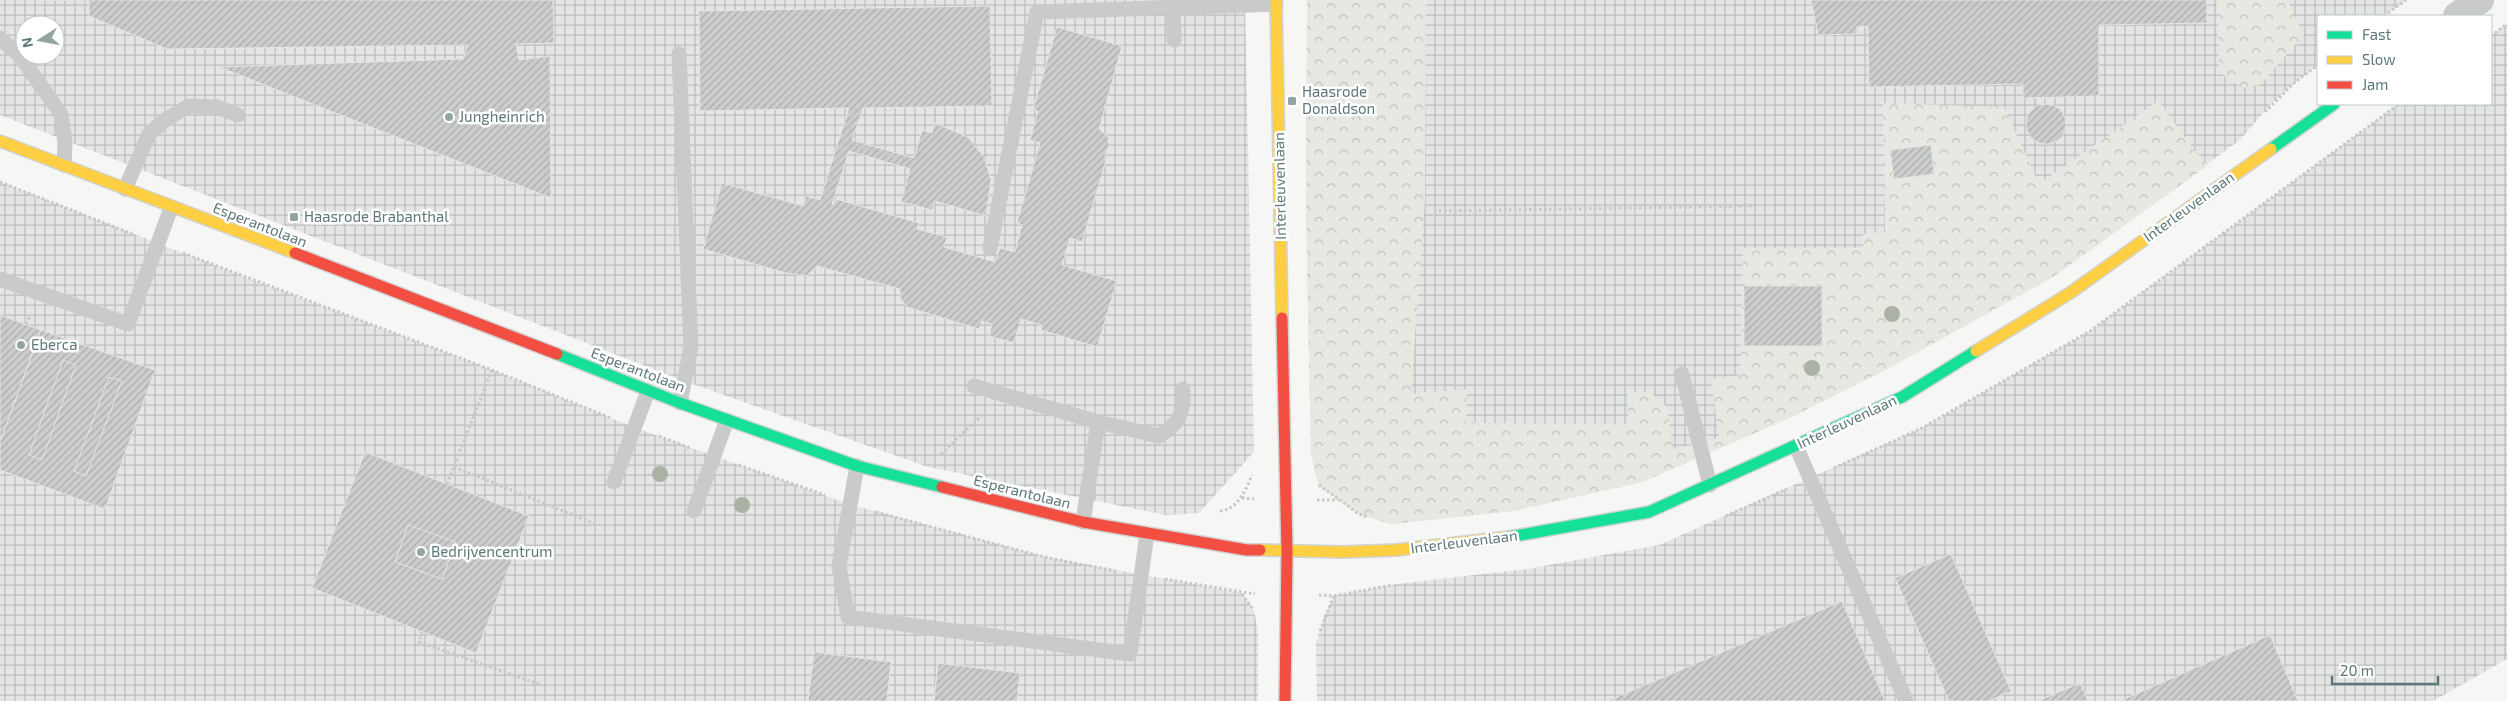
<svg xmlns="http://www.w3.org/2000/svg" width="2507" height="701" viewBox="0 0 2507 701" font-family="'Exo 2',sans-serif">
	<defs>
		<pattern id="industrial-grid" width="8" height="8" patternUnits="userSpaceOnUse" patternTransform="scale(1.25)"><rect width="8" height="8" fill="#e4e6e5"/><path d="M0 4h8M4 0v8" fill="none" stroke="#bcbfbf"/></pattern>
		<pattern id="forest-crowns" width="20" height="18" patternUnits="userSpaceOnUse" patternTransform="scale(1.25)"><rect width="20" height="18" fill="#e7e8e2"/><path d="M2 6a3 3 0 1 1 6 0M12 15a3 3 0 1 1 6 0" fill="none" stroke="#bec1bc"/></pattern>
		<pattern id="building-hatch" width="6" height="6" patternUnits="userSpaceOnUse" patternTransform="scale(1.25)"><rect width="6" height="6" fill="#cbcecd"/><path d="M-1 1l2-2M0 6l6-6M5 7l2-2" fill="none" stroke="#a8acab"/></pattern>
	</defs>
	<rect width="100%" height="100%" fill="#f6f6f5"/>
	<g fill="url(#industrial-grid)" fill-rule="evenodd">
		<path d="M0,0H1245L1254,452L1199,513L1166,515L928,467L684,381L0,115ZM25,25H55V55H25Z"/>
		<polygon points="1307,0 2406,0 2384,16 2318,16 2318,65 2294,83 2272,103 2240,140 2053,277 1887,369 1789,418 1642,482 1512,511 1391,524 1359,514 1319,486 1311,453 1306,208"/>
		<polygon points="2507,24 2507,659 2433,701 1317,701 1316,644 1324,616 1334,596 1397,584 1527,569 1659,545 1922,428 2090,331 2399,104 2491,104 2491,36"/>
		<polygon points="0,182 250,279 492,370 636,428 849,504 1041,556 1242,593 1254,611 1258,631 1258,701 0,701"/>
	</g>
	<g fill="url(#forest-crowns)">
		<polygon points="1307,0 1426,0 1425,198 1411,394 1467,389 1466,423 1628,424 1628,392 1650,392 1667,407 1673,449 1719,438 1711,379 1740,375 1743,248 1863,248 1863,234 1885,231 1883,103 2004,107 2039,184 2158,101 2207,166 2053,277 1887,369 1789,418 1642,482 1512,511 1391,524 1359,514 1319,486 1311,453 1306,208"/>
		<polygon points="2217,0 2287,0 2304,35 2260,85 2243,88 2219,72"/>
	</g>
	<g fill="url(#building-hatch)" stroke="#e5e5e4">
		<polygon points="43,0 553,0 554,43 516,44 519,60 550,56 551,198 219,67 463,59 468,45 167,49 89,16 89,1"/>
		<polygon points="1811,0 2207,0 2207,23 2099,25 2099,96 2023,98 2023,84 1869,87 1868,26 1857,27 1857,34 1818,35"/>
		<polygon points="990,6 992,106 863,108 852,140 914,158 922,130 932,133 935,123 968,137 984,157 991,180 986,216 935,201 932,210 901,202 910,169 849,151 832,204 834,204 836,199 919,223 917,229 947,237 944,247 995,262 1000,248 1015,252 1022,225 1017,223 1040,143 1030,140 1038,111 1033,110 1057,27 1122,46 1099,129 1108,137 1109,145 1104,159 1106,160 1082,242 1070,238 1062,265 1117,281 1097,347 1041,330 1042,325 1021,319 1014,343 989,336 992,324 982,321 979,329 907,307 900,298 900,289 817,266 807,276 786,273 703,249 722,183 803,206 806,196 820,200 849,108 700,111 699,11"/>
		<circle cx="2046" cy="124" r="20"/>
		<polygon points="1931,145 1934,174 1894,179 1890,150"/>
		<rect x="1744" y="286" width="78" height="60"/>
		<polygon points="0,315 41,330 0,442"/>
		<polygon points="41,330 155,370 105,509 0,470 0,442"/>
		<polygon points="63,360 76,365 42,460 29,455"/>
		<polygon points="109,377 122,381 86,476 74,471"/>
		<polygon points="365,452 529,516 476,653 312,588"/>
		<polygon points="408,525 456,542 442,579 395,562"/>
		<polygon points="1951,554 2011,691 1989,701 1949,701 1895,578"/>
		<polygon points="1842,601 1885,701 1608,701"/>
		<polygon points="2270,635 2298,701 2120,701"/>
		<polygon points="814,652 891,662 887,701 808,701"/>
		<polygon points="938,663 1020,673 1017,701 934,701"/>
		<polygon points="2080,683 2088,701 2038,701"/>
	</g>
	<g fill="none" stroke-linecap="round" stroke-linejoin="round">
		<g stroke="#d1d3d3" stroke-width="14">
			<g id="fast">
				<polyline points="2271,149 2334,104"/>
				<polyline points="557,354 680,403 857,466 942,487"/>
				<polyline points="1509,537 1649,512 1902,397 1976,351"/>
			</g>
		</g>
		<g stroke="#d1d3d3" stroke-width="14">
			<g id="slow">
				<polyline points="1276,0 1282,318"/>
				<polyline points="0,141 295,253"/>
				<polyline points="1976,351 2070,293 2271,149"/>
				<polyline points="1260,550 1343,552 1396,550 1509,537"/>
			</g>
		</g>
		<g stroke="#d1d3d3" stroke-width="14">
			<g id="jam">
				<polyline points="295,253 557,354"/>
				<polyline points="1282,318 1287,552 1285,701"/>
				<polyline points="942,487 1083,522 1247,550 1260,550"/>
			</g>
		</g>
		<g stroke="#c6c8c8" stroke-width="3" stroke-dasharray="2.5 2.5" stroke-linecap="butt">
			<polyline points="2384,16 2406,0"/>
			<polyline points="2491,36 2507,24"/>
			<polyline points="2265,112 2294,83 2318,65"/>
			<polyline points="844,142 912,161"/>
			<polyline points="0,182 135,235"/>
			<polyline points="824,201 855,109"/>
			<polyline points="1434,211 1753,206"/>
			<polyline points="183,253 492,370 611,418"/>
			<polyline points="26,324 30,316"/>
			<polyline points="659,436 690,448"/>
			<polyline points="941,454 982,415"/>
			<polyline points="739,465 825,495"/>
			<polyline points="454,467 598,525"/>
			<polyline points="1834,468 1922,428 2090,331 2399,104"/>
			<polyline points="447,484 492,370"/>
			<polyline points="1319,485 1359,514 1367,517"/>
			<polyline points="1242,498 1254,499"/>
			<polyline points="1317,500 1338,500"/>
			<path d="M1220,511C1238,509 1246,490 1252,475"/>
			<polyline points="876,512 1040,556 1115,571"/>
			<polyline points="1726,516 1787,489"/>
			<polyline points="1165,579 1255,594"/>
			<polyline points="1242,594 1253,609"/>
			<polyline points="1319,595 1334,596 1392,585"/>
			<polyline points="1320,631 1334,596"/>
			<polyline points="422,632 419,642 539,684"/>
		</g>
		<g stroke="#c8cbca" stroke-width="15">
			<polyline points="1173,7 1174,40"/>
			<polyline points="0,38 20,56 61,114 65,143 64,165"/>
			<polyline points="679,54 691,347 680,403"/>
			<polyline points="125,189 149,134 165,120 189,106 217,107 238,115"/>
			<polyline points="990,248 1037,12 1276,4"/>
			<polyline points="0,279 128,324 171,208"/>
			<polyline points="1682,374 1710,485"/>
			<path d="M974,386L1098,422L1159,436C1180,423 1184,413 1183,389"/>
			<polyline points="1796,446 1906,701"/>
			<polyline points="857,466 839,566 848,617 1130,654 1147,534"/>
			<polyline points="614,482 648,391"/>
			<polyline points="694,511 727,420"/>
			<polyline points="1083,522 1098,422"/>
		</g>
		<polyline stroke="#c8cbca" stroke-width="28" points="2457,16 2480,0"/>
		<use href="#fast" stroke="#16e098" stroke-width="11"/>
		<use href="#slow" stroke="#ffcf43" stroke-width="11"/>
		<use href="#jam" stroke="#f24e42" stroke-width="11"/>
	</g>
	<g fill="#abb1a3">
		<circle cx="1892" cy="314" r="8"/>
		<circle cx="1812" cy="368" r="8"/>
		<circle cx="660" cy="474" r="8"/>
		<circle cx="742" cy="505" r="8"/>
	</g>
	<g fill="#93a4a5" stroke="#fff" stroke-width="2">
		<rect x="1287" y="96" width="10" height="10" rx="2.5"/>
		<circle cx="449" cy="117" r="5"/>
		<rect x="289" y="212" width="10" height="10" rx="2.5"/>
		<circle cx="21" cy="345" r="5"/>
		<circle cx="421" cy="552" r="5"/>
	</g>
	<g text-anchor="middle" stroke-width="5" stroke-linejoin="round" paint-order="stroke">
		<g font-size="15" fill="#5d787a" stroke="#fff" text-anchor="start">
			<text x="1302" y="97">Haasrode<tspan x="1302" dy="17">Donaldson</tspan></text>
			<text x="459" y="122">Jungheinrich</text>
			<text x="304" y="222">Haasrode Brabanthal</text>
			<text x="31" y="350">Eberca</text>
			<text x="431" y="557">Bedrijvencentrum</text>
		</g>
		<g font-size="15" fill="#5d787a" stroke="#fff">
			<text transform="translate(1280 186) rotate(-91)" y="5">Interleuvenlaan</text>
			<text transform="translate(2189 207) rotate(-36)" y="5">Interleuvenlaan</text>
			<text transform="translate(260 225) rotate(21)" y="5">Esperantolaan</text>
			<text transform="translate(638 370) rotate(21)" y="5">Esperantolaan</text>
			<text transform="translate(1847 422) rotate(-25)" y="5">Interleuvenlaan</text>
			<text transform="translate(1022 492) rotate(14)" y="5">Esperantolaan</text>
			<text transform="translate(1464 542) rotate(-7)" y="5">Interleuvenlaan</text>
		</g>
	</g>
	<rect x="2317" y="15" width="175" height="90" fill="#ffffff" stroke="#bec9ca"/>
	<rect x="2327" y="31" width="25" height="8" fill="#16e098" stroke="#bec9ca"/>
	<text x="2362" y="40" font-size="15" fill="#5d787a">Fast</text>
	<rect x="2327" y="56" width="25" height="8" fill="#ffcf43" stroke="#bec9ca"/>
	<text x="2362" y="65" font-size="15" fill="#5d787a">Slow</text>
	<rect x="2327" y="81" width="25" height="8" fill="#f24e42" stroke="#bec9ca"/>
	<text x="2362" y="90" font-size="15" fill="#5d787a">Jam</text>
	<g transform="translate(40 40) rotate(259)"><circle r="24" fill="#ffffff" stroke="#bec9ca"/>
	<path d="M0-4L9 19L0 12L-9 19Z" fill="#93a4a5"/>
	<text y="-8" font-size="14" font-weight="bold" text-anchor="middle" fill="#5d787a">N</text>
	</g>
	<path d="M2332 676v8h106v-8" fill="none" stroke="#5d787a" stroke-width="2.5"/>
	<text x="2340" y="676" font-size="15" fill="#5d787a" stroke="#ffffff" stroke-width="4" paint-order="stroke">20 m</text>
</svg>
